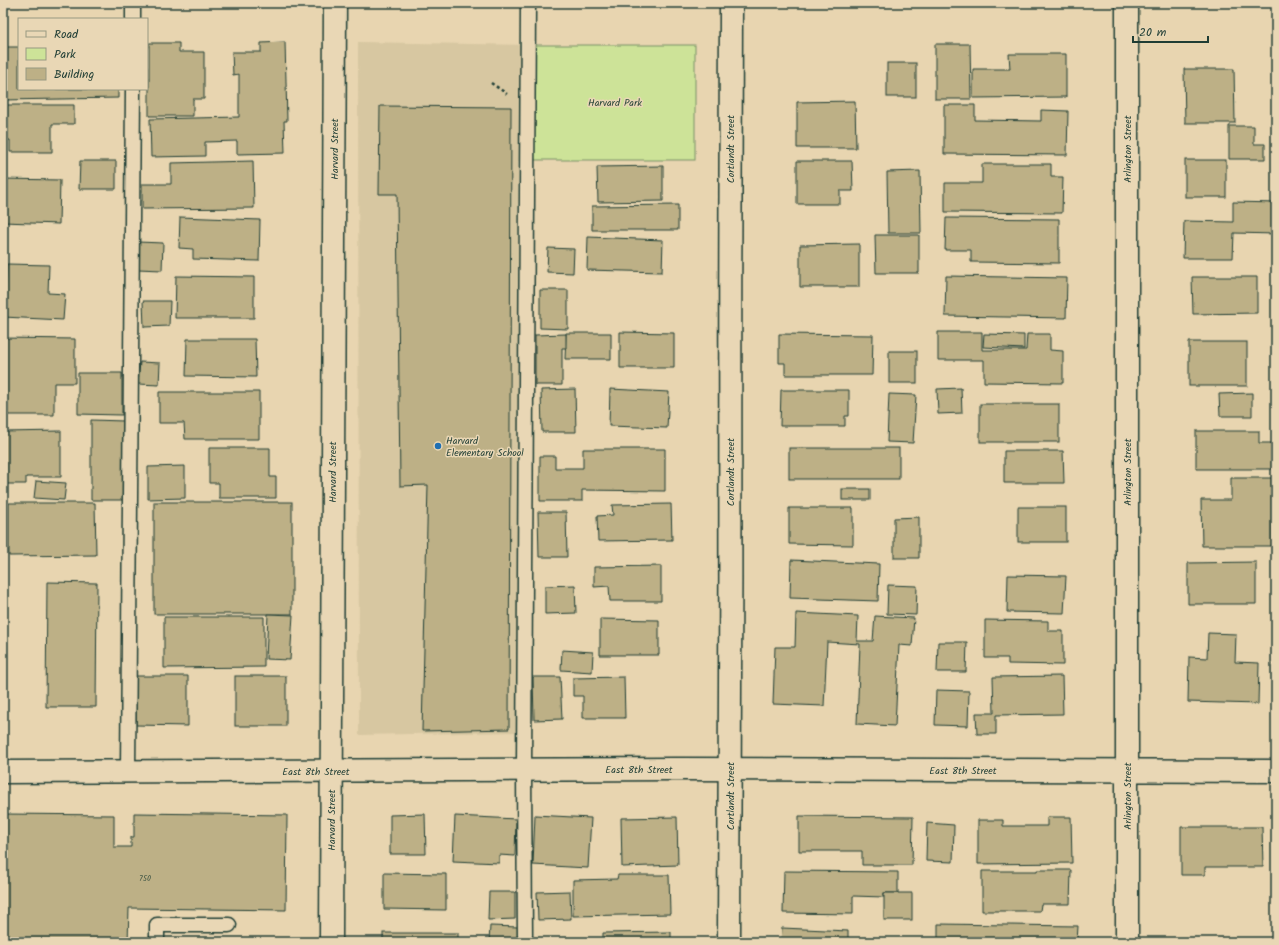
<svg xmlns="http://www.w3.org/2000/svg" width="1279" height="945" viewBox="0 0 1279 945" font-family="Kalam,sans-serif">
	<rect width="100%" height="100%" fill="#e8d5b0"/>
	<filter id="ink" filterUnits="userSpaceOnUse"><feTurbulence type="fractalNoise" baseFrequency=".025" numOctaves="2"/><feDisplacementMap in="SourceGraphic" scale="8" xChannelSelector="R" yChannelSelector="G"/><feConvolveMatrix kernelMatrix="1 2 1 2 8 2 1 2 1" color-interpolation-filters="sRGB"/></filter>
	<g filter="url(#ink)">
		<polygon fill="#d7c7a1" points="358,42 534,45 695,45 695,160 534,160 518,161 518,732 359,735"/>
		<rect fill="#cde398" stroke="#769066" x="534" y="45" width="161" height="115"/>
		<g fill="#bdb086" stroke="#1f3d34">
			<polygon points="285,42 287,121 284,121 285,153 237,154 237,141 205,142 205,156 151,157 150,119 239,117 239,74 233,75 232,52 261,52 261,43"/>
			<polygon points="149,43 179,43 179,52 204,52 204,99 193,99 193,116 149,116"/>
			<polygon points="935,44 970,44 971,99 935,99"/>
			<polygon points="3,47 19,47 19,89 118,89 118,98 3,100"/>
			<polygon points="1009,54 1066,54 1066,97 973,98 973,69 1010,69"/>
			<rect x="887" y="63" width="29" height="34"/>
			<polygon points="1184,69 1234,69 1235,123 1185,123"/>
			<polygon points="855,101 856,148 797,148 797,102"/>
			<polygon points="3,105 74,105 74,124 52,124 52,152 10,152 10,140 3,140"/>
			<polygon points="944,105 975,105 975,120 1041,121 1041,110 1068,111 1067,155 944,154"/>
			<polygon points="380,106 511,107 509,729 422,731 428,485 400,486 397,194 379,194"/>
			<polygon points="1229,126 1254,126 1254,144 1265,144 1265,159 1229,159"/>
			<rect x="1185" y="160" width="41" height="37"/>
			<polygon points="80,161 116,161 116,189 79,189"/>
			<polygon points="253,161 254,208 142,209 142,184 171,184 171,163"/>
			<polygon points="797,161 852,161 853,191 840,191 840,204 797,204"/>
			<polygon points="982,164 1051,164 1051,177 1063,177 1062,213 945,212 945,183 982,183"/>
			<polygon points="663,166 663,201 598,202 597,167"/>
			<polygon points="920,171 921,233 888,233 887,172"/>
			<polygon points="3,179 60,180 59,224 3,222"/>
			<polygon points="1233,202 1276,203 1276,234 1234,233 1233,258 1183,258 1184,221 1233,222"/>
			<polygon points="678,205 678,230 592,230 592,206"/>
			<polygon points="180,217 260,220 259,261 193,259 193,249 179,248"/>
			<polygon points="946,218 1059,219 1059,263 971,262 971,250 945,250"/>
			<polygon points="875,235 919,235 919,273 876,273"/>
			<polygon points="588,237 663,240 662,272 587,270"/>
			<polygon points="138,242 163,243 162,270 138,269"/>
			<polygon points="859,244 859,287 800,287 800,245"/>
			<polygon points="548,248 574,249 573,273 547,272"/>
			<polygon points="7,264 49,265 48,293 65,294 63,320 3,317 3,292 5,292"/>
			<polygon points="176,276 254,277 254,318 175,318"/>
			<polygon points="946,276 1067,278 1066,318 945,316"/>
			<polygon points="1192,277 1257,277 1257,313 1193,314"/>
			<polygon points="540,290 568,290 568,329 540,328"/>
			<polygon points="143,301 170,301 169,326 144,327"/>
			<polygon points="620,332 674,333 674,368 620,368"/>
			<polygon points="938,332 982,332 982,350 1026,350 1027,334 1050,334 1050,350 1063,351 1063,383 984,382 984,360 938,360"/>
			<polygon points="566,333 611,333 611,359 565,359"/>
			<polygon points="566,334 566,348 562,348 562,385 535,385 535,335"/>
			<polygon points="779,334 873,335 872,375 785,375 785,363 779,363"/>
			<polygon points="984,334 1024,335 1024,349 983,347"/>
			<polygon points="3,338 75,339 75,383 54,383 54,415 3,415"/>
			<polygon points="187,339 255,339 256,377 186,376"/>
			<rect x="1189" y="342" width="58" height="44"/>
			<rect x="889" y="351" width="28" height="32"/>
			<polygon points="140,362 160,363 159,385 138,384"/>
			<polygon points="78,373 122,373 122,415 78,414"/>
			<polygon points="961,388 962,413 938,414 937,389"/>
			<polygon points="575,389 576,432 542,432 541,390"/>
			<polygon points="610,389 669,392 667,428 609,426"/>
			<polygon points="781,390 849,390 849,416 845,416 845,426 780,426"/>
			<polygon points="159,392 259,392 259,439 185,439 184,423 159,423"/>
			<polygon points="1252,393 1252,416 1220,416 1219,394"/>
			<polygon points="889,394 916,395 913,443 887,442"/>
			<rect x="980" y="404" width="79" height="38"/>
			<polygon points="91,420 124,421 124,500 91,500"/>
			<polygon points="61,431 61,477 26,477 26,484 3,484 3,432"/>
			<polygon points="1196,431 1259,431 1259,443 1276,443 1276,469 1196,469"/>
			<polygon points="209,448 270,448 270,477 276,477 276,498 219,498 219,483 209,483"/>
			<rect x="789" y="448" width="110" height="31"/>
			<polygon points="583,449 665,449 665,491 582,490 582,501 540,501 540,456 555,456 555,468 583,468"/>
			<polygon points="1004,451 1063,451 1064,483 1004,483"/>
			<polygon points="185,466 185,498 148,499 148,467"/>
			<polygon points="1231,478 1272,478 1273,546 1202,546 1201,500 1231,500"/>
			<polygon points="36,481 66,483 64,500 34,498"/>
			<rect x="842" y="489" width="28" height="11"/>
			<rect x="154" y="502" width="138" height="112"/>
			<polygon points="9,503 95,503 96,555 9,556"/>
			<polygon points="671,504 672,540 598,541 597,516 613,515 612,505"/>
			<rect x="1018" y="507" width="48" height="35"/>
			<polygon points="789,508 853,508 853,545 789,544"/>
			<polygon points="538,512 566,512 567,557 539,557"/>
			<polygon points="919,517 919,558 894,558 894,518"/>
			<polygon points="791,560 879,564 878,601 790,598"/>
			<polygon points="1256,562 1256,604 1188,604 1188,563"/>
			<polygon points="661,566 661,601 610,601 609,586 594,587 594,567"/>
			<polygon points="1008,575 1066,576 1064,613 1007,612"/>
			<polygon points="47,582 97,583 96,707 46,707"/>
			<polygon points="575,585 576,613 545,614 545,586"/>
			<polygon points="888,585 917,586 916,615 887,614"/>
			<polygon points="796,613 858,616 857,641 873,641 875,616 914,618 912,646 899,645 895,726 857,724 860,644 827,642 824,706 773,704 775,647 795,647"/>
			<polygon points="268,614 293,615 290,660 266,659"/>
			<polygon points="164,617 264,617 264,667 164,668"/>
			<polygon points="600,619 659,620 659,655 600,655"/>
			<polygon points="985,620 1048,621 1048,631 1063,631 1063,665 1008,664 1008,658 985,658"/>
			<polygon points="1208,633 1236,634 1235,662 1259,663 1258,704 1188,702 1189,657 1207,658"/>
			<polygon points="938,642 967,642 966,672 937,672"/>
			<polygon points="562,650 593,652 592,672 561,670"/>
			<rect x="1273" y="651" width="3" height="59"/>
			<polygon points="136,676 188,676 188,726 136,725"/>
			<rect x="235" y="676" width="51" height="50"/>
			<polygon points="1062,676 1063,714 996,715 996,734 977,734 976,713 994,713 993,677"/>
			<polygon points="533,677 560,677 562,719 534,720"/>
			<polygon points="624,677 625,718 583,718 583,696 573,696 573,678"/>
			<polygon points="936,690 969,691 968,726 935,725"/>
			<polygon points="134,813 287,815 286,910 129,908 128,942 3,942 3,814 114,815 114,847 131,847 131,837 134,837"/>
			<polygon points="425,814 426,854 390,854 390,815"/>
			<polygon points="535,815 591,818 588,868 533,865"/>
			<polygon points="455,816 516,819 515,856 499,855 499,863 453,861"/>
			<polygon points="799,816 913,817 912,865 862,865 862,851 799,851"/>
			<polygon points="677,817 678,865 622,867 621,818"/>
			<polygon points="1047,817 1071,817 1072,863 978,864 978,820 1003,820 1003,826 1047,826"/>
			<polygon points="927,823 954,825 953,862 926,861"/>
			<polygon points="1181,827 1262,827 1263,867 1205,867 1205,875 1181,875"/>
			<polygon points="1037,870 1071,870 1070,904 1041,904 1040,911 982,911 982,871 1037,871"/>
			<polygon points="784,871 898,872 898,893 884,893 884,897 853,896 853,914 783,913"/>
			<polygon points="384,873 446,874 446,910 384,909"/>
			<polygon points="618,875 669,875 670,914 573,916 573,880 617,879"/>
			<polygon points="570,891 571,919 538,920 537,892"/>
			<polygon points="489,892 515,892 515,919 488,920"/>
			<rect x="884" y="893" width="28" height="27"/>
			<polygon points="938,924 1078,926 1077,942 938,942"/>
			<polygon points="490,926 518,927 517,942 489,942"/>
			<polygon points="782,928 848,931 848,942 781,942"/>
			<polygon points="671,932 671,942 603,942 603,933"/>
			<rect x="383" y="933" width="75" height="9"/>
			<rect x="1220" y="939" width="12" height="3"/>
		</g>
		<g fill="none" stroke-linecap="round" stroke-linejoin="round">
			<g stroke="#1f3d34" stroke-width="17">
				<g id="lane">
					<polyline points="133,19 133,3"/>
					<polyline points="128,772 133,89"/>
					<polyline points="157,942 157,925 229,925"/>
					<polyline points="525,942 524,770 528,3"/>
				</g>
			</g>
			<g stroke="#1f3d34" stroke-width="25">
				<g id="street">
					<polyline points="1127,3 1127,942"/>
					<polyline points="3,772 676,769 1276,771"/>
					<polyline points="331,942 335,3"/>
					<path d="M729,942C732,629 729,316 731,3"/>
				</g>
			</g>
			<polyline stroke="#1f3d34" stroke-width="2.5" stroke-dasharray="3 3" stroke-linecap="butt" points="491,83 507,94"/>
			<use href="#lane" stroke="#e9d7b5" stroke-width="14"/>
			<use href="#street" stroke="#e9d7b5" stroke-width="22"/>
		</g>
	</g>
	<circle fill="#1f6fb2" stroke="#e9d7b5" stroke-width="1.5" cx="438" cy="446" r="4"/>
	<g text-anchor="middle" stroke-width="3" stroke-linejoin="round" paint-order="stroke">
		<g font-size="8" fill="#465a48">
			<text x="145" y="881">750</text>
		</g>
		<g font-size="10" fill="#284539" stroke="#e9d7b5">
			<text x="615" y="106">Harvard Park</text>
		</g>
		<g font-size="10" fill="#1f3d34" stroke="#e9d7b5">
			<text transform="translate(334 149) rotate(-90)" y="4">Harvard Street</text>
			<text transform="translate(730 149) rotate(-90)" y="4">Cortlandt Street</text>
			<text transform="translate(1127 149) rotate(-90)" y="4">Arlington Street</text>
			<text transform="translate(332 472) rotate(-90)" y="4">Harvard Street</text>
			<text transform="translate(730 472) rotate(-90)" y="4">Cortlandt Street</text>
			<text transform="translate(1127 472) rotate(-90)" y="4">Arlington Street</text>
			<text x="639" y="773">East 8th Street</text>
			<text x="963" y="774">East 8th Street</text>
			<text x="316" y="775">East 8th Street</text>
			<text transform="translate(730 796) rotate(-90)" y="4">Cortlandt Street</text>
			<text transform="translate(1127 796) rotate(-90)" y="4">Arlington Street</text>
			<text transform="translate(331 820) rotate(-90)" y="4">Harvard Street</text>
		</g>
		<g font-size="10" fill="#1f3d34" stroke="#e9d7b5" text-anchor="start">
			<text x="446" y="444">Harvard<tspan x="446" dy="12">Elementary School</tspan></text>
		</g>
	</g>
	<rect width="1279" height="945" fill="none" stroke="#e9d7b5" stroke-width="16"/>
	<rect x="8" y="8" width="1263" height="929" fill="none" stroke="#1f3d34" stroke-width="1.5" filter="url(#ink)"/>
	<rect x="18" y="18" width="130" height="72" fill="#e9d7b5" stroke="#989981"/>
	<rect x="26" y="31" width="20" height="6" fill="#e9d7b5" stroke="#989981"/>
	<text x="54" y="38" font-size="12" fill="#1f3d34">Road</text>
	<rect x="26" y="48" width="20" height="12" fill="#cde398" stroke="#989981"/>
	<text x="54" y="58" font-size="12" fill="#1f3d34">Park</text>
	<rect x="26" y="68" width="20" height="12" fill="#bdb086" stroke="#989981"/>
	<text x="54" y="78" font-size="12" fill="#1f3d34">Building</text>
	<path d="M1133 36v6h75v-6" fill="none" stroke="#1f3d34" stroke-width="2"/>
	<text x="1139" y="36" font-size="12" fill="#1f3d34" stroke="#e9d7b5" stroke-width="3" paint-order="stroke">20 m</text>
</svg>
